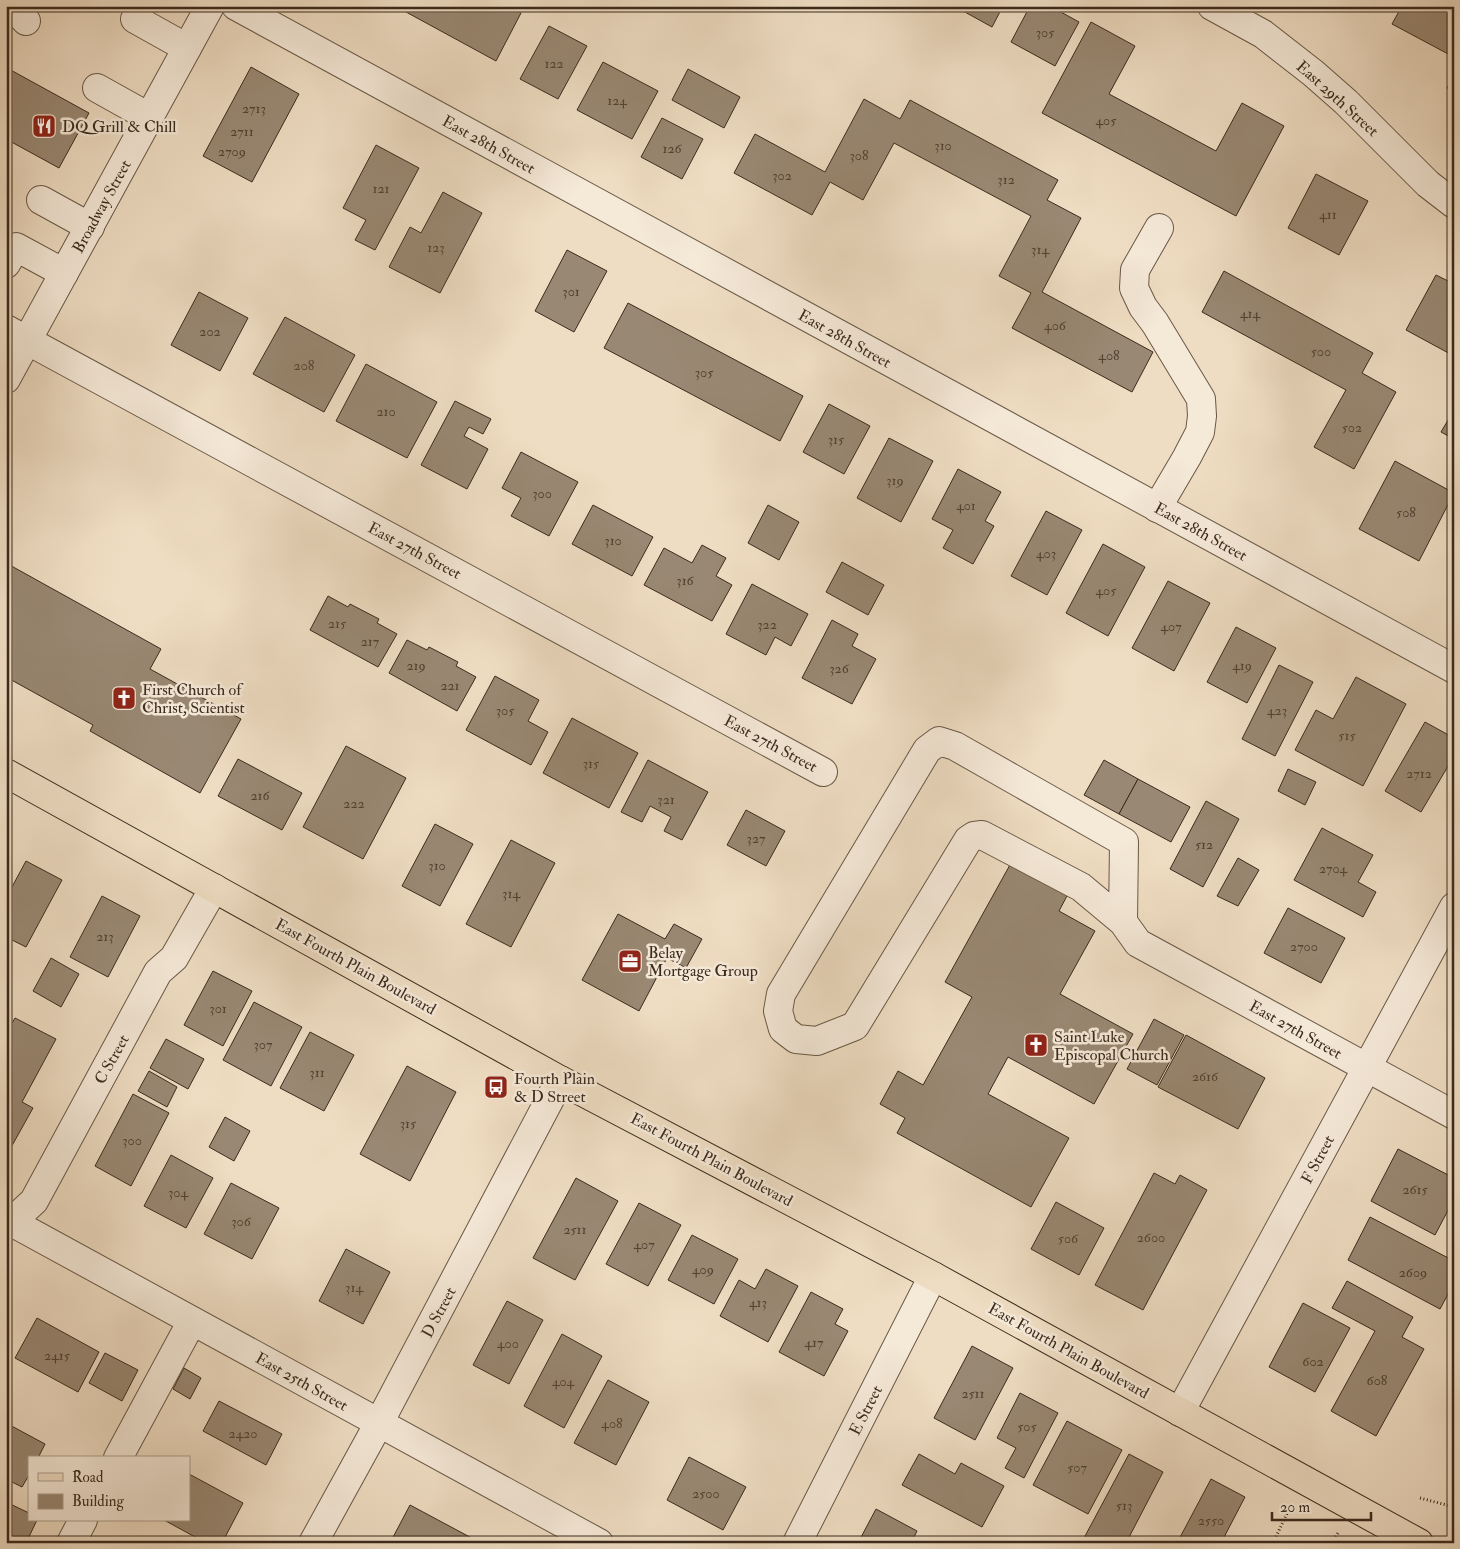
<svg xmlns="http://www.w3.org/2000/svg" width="1460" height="1549" viewBox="0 0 1460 1549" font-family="'IM FELL Double Pica',serif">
	<rect width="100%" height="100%" fill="#efddc3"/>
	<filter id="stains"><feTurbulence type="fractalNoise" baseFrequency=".004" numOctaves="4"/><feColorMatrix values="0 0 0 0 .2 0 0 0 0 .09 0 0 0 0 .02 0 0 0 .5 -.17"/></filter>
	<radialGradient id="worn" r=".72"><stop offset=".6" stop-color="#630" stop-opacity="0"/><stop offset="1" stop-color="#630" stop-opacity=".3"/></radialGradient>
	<g fill="#998873" stroke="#3b2b1d">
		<polygon points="395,6 508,6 521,13 496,61"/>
		<polygon points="954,6 1003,6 992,27"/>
		<polygon points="1030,6 1050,6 1079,22 1055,66 1011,42"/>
		<polygon points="1402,6 1454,6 1454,48 1450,55 1392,24"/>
		<polygon points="1091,22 1135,46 1109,94 1216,151 1242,103 1284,126 1236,216 1042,113"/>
		<polygon points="549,26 587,46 558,99 520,79"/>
		<polygon points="603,62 658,91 632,139 577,110"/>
		<polygon points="251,67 299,94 252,182 203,156"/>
		<polygon points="7,68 89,113 59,168 6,139"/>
		<polygon points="688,69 740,97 724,128 672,100"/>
		<polygon points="1454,75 1454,91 1447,88"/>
		<polygon points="864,99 900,119 910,100 1058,180 1047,200 1081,218 1042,292 1153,352 1132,392 1012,328 1031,293 999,276 1031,216 894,143 863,200 830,182 812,215 734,173 755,134 825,172"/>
		<polygon points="662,118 703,139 682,179 641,157"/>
		<polygon points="376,145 419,168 375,250 355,240 366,220 343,208"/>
		<polygon points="1316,174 1368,201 1339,255 1288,228"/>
		<polygon points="443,192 482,213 440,293 389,267 410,227 421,233"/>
		<polygon points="567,250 607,271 574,332 535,311"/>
		<polygon points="1224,271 1373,353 1362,373 1396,392 1354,469 1314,447 1346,390 1202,312"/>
		<polygon points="1436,275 1454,284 1454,356 1406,330"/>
		<polygon points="199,292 248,318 220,371 171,345"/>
		<polygon points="628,303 803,396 780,441 604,348"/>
		<polygon points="285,317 355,355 324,412 253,374"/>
		<polygon points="366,364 437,402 407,458 336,421"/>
		<polygon points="455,401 491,419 483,434 469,427 464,436 488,449 467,489 421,465"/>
		<polygon points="829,404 870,426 844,474 803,452"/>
		<polygon points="1454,410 1454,439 1441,432"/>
		<polygon points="889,438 933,461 901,522 857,498"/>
		<polygon points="521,452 578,482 549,536 511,516 521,498 502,488"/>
		<polygon points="1395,461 1454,493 1419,561 1359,529"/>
		<polygon points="958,469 1001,492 985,521 994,526 973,564 943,548 953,530 932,519"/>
		<polygon points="593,505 653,537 632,576 572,544"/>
		<polygon points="768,505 799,522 779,560 748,543"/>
		<polygon points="1046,511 1082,530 1047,595 1011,576"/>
		<polygon points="1103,544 1145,567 1108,636 1066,613"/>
		<polygon points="702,545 726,558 716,576 732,585 712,621 644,585 664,548 692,563"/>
		<polygon points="842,562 884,585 868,615 826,592"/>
		<polygon points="6,563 161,649 150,669 241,719 200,793 90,731 93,725 6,677"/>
		<polygon points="1168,581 1210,603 1174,671 1132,648"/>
		<polygon points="752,584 808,614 791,646 775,637 766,655 726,634"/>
		<polygon points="328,596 348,607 350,604 379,619 377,623 397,634 378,667 310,630"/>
		<polygon points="832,620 858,634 852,646 876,659 852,704 802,678"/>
		<polygon points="1236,627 1276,648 1247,703 1207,682"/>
		<polygon points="407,640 427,650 429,647 458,662 456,666 476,677 457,711 389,673"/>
		<polygon points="1279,665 1313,682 1275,756 1242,739"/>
		<polygon points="495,676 539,700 528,721 548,732 531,765 466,730"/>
		<polygon points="1356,677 1406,704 1363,786 1295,750 1316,710 1333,719"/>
		<polygon points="572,718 638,753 609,808 543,773"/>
		<polygon points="1425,722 1454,738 1454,756 1421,812 1385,791"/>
		<polygon points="346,746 406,778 363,859 303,827"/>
		<polygon points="238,759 302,793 282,830 218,796"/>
		<polygon points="648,760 708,792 682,840 664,831 671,817 650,806 642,822 621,812"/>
		<polygon points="1104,760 1138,779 1119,814 1084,795"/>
		<polygon points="1288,769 1316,782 1305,805 1278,791"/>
		<polygon points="1138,779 1190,807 1171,842 1119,814"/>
		<polygon points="1206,801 1239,819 1203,887 1170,869"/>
		<polygon points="746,810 785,831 766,866 727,845"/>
		<polygon points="435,824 473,844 440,906 402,886"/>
		<polygon points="1322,828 1373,855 1358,882 1376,892 1363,917 1294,880"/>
		<polygon points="511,840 555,863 511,947 466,924"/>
		<polygon points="1238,858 1259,870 1238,906 1217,896"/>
		<polygon points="26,861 62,880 26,947 6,937 6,898"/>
		<polygon points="1011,863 1068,894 1059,911 1095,931 1060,994 1133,1034 1094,1104 1008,1057 988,1094 1069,1138 1031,1207 897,1133 905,1118 880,1104 898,1071 923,1085 972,997 945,982"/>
		<polygon points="102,896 140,916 108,977 70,957"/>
		<polygon points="1288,908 1345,938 1321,983 1264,953"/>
		<polygon points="618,914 665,939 674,924 702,939 686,968 667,958 639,1011 582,980"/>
		<polygon points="51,958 79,974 61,1007 33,991"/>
		<polygon points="213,971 252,991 223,1046 184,1025"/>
		<polygon points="254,1002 302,1027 271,1086 223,1060"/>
		<polygon points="15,1018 56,1039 22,1102 33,1108 9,1151 6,1150 6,1033"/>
		<polygon points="1154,1019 1184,1035 1157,1085 1127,1069"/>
		<polygon points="310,1032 354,1055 324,1111 280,1088"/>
		<polygon points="1186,1035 1265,1078 1238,1129 1158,1087"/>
		<polygon points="166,1039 204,1059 188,1089 150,1068"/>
		<polygon points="407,1066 456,1092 410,1181 360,1154"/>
		<polygon points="149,1071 177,1087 167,1107 138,1091"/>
		<polygon points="133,1094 169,1113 131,1186 95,1166"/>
		<polygon points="225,1117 250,1131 234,1161 209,1147"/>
		<polygon points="1398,1149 1454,1178 1454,1199 1435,1235 1371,1201"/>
		<polygon points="171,1155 213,1178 186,1228 144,1206"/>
		<polygon points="1154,1173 1175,1184 1180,1175 1207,1190 1143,1310 1095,1285"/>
		<polygon points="576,1178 618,1201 575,1280 533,1258"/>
		<polygon points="231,1183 279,1208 252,1259 204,1234"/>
		<polygon points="1056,1202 1104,1228 1079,1275 1031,1249"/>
		<polygon points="639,1203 681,1225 648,1286 606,1264"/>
		<polygon points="1370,1217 1454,1261 1454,1283 1440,1309 1348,1260"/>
		<polygon points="692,1235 738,1259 714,1304 668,1280"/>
		<polygon points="346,1249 390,1272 363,1324 319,1301"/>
		<polygon points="766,1269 798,1286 768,1342 720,1316 739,1280 755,1289"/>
		<polygon points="1347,1281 1413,1317 1402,1337 1424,1349 1376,1436 1331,1411 1375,1331 1332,1308"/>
		<polygon points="811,1292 843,1309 835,1324 848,1331 824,1376 779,1352"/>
		<polygon points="507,1301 543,1320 509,1384 473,1365"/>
		<polygon points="1303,1303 1350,1328 1315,1392 1269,1367"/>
		<polygon points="37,1318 99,1352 78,1392 15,1358"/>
		<polygon points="562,1334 602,1356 564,1428 524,1406"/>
		<polygon points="972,1346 1013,1368 975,1440 934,1418"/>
		<polygon points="105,1353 138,1370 122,1401 89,1383"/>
		<polygon points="184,1368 201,1378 190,1399 173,1389"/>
		<polygon points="608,1380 649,1402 616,1465 574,1443"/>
		<polygon points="1020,1393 1058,1413 1024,1478 1005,1468 1016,1448 997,1438"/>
		<polygon points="219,1401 282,1434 266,1465 203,1431"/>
		<polygon points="1067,1421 1122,1450 1088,1514 1033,1485"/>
		<polygon points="6,1423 45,1444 38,1458 29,1458 29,1475 22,1487 6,1479"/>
		<polygon points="919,1454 955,1474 961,1463 1004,1486 982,1527 902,1485"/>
		<polygon points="1129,1454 1163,1472 1126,1543 1093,1543 1084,1538"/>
		<polygon points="689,1457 746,1487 723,1530 667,1500"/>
		<polygon points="189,1474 243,1503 222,1543 206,1543 164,1520 189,1520"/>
		<polygon points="1211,1479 1245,1497 1221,1543 1177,1543"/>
		<polygon points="6,1502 29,1513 29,1520 37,1520 26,1543 6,1543"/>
		<polygon points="410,1505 481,1543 390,1543"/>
		<polygon points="876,1509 917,1531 911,1543 858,1543"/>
	</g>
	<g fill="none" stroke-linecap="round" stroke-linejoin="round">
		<g stroke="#685846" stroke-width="30">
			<g id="minor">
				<polyline points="12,6 26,21"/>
				<polyline points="236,6 1454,669"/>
				<polyline points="1212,6 1263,34 1313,73 1346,102 1428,184 1454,204"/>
				<polyline points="135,19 187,48"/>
				<polyline points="97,88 149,117"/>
				<polyline points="41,200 90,227"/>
				<polyline points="6,264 16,247 64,273"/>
				<polyline points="6,329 823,772"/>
				<polyline points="6,379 210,6"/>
				<polyline points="1157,508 1187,457 1200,432 1202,416 1201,399 1155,323 1143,307 1134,288 1135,270 1159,228"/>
				<polyline points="1123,922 1124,842 955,746 939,741 927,750 781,994 778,1011 783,1029 796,1039 817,1041 855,1026 968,840 974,836 982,835 1081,887 1123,922 1138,943 1454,1115"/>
				<polyline points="6,1219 599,1543"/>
				<polyline points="6,1227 34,1201 158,972 174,958 214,888"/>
				<polyline points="1180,1412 1454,907"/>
				<polyline points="118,1458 192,1321"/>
				<polyline points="71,1543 83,1520"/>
				<polyline points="313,1543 379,1423 560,1080"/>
				<polyline points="797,1543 933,1276"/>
			</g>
		</g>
		<g stroke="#3b2b1d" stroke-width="30">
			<polyline id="major" points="6,773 560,1080 933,1276 1419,1543"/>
		</g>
		<g stroke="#3b2b1d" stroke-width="3" stroke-dasharray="1 2.5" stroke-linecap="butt">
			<polyline points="1420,1498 1454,1507"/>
			<polyline points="1273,1543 1290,1507"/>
			<polyline points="1332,1543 1338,1533"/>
		</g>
		<use href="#minor" stroke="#f5e9d8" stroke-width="28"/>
		<use href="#major" stroke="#efddc3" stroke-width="28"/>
	</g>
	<defs>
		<g id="restaurant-square" transform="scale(1.25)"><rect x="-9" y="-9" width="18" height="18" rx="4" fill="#8f2418" stroke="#f5e9d8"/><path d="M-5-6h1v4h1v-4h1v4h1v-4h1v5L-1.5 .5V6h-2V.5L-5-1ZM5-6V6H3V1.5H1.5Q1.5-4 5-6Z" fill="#fff"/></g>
		<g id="church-square" transform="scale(1.25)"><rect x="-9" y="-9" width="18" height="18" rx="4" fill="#8f2418" stroke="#f5e9d8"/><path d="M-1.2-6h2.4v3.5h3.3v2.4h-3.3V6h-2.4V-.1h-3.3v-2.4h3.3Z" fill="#fff"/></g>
		<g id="office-square" transform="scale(1.25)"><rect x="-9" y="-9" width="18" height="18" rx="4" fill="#8f2418" stroke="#f5e9d8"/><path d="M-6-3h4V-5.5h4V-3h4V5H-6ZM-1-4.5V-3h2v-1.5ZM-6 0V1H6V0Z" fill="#fff"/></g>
		<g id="bus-square" transform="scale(1.25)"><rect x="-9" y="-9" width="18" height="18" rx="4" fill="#8f2418" stroke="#f5e9d8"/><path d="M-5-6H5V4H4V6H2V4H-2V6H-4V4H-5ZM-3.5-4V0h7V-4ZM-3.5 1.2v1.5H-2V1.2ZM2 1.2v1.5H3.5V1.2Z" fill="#fff"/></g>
	</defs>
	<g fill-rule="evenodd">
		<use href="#restaurant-square" x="44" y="126"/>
		<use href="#church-square" x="124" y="698"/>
		<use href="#office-square" x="630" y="961"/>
		<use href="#church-square" x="1036" y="1045"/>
		<use href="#bus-square" x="496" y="1087"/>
	</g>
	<g text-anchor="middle" stroke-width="5" stroke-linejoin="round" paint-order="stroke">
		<g font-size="14" fill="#524232">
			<text x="1045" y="37">305</text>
			<text x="554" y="68">122</text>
			<text x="617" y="105">124</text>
			<text x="254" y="113">2713</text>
			<text x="1106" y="125">405</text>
			<text x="242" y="136">2711</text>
			<text x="943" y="150">310</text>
			<text x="672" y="153">126</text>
			<text x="232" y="156">2709</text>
			<text x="859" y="160">308</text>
			<text x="782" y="180">302</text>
			<text x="1006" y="184">312</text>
			<text x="381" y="193">121</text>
			<text x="1328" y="219">411</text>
			<text x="436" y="252">123</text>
			<text x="1040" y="254">314</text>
			<text x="571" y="296">301</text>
			<text x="1250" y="318">414</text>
			<text x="1055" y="330">406</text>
			<text x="210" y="336">202</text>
			<text x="1321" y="356">500</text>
			<text x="1109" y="360">408</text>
			<text x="304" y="370">208</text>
			<text x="704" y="377">305</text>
			<text x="386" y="416">210</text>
			<text x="1352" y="432">502</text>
			<text x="836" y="444">315</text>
			<text x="895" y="485">319</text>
			<text x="542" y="498">300</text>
			<text x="966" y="510">401</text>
			<text x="1406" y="517">508</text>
			<text x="613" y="545">310</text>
			<text x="1046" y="558">403</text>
			<text x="685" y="585">316</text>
			<text x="1106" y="595">405</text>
			<text x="337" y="628">215</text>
			<text x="767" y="629">322</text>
			<text x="1171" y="631">407</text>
			<text x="370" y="646">217</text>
			<text x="416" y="670">219</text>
			<text x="1242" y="670">419</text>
			<text x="839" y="673">326</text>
			<text x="450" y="690">221</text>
			<text x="505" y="715">305</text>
			<text x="1277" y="715">423</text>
			<text x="1347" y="740">515</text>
			<text x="591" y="768">315</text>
			<text x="1419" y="778">2712</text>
			<text x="260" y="800">216</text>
			<text x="666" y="804">321</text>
			<text x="354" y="808">222</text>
			<text x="756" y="843">327</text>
			<text x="1204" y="849">512</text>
			<text x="437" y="870">310</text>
			<text x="1333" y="873">2704</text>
			<text x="511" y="898">314</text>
			<text x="105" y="941">213</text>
			<text x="1304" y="951">2700</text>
			<text x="218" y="1013">301</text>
			<text x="263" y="1049">307</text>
			<text x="317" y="1077">311</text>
			<text x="1205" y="1081">2616</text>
			<text x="408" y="1128">315</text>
			<text x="132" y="1145">300</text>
			<text x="1415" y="1194">2615</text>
			<text x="178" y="1197">304</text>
			<text x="241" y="1226">306</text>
			<text x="575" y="1234">2511</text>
			<text x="1151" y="1242">2600</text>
			<text x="1068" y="1243">506</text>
			<text x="644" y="1249">407</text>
			<text x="703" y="1274">409</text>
			<text x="1413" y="1277">2609</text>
			<text x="354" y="1292">314</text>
			<text x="758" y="1307">413</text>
			<text x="814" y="1347">417</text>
			<text x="508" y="1348">400</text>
			<text x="57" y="1360">2415</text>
			<text x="1313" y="1366">602</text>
			<text x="1377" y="1385">608</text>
			<text x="563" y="1386">404</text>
			<text x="973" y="1398">2511</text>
			<text x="612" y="1428">408</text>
			<text x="1027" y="1431">505</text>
			<text x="243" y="1438">2420</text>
			<text x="1077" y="1472">507</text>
			<text x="706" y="1498">2500</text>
			<text x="1124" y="1510">513</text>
			<text x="1211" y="1525">2550</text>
		</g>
		<g font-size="16" fill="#3b2b1d" stroke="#f5e9d8">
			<text transform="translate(1338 98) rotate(42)" y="6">East 29th Street</text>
			<text transform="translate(489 144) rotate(29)" y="6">East 28th Street</text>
			<text transform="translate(101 206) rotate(-61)" y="6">Broadway Street</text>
			<text transform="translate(845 338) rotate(29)" y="6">East 28th Street</text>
			<text transform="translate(1201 531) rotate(29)" y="6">East 28th Street</text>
			<text transform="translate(415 550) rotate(28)" y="6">East 27th Street</text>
			<text transform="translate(771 743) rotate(28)" y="6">East 27th Street</text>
			<text transform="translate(356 966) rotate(29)" y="6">East Fourth Plain Boulevard</text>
			<text transform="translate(1296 1029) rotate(29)" y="6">East 27th Street</text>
			<text transform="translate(111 1059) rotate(-61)" y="6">C Street</text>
			<text transform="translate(712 1159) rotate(28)" y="6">East Fourth Plain Boulevard</text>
			<text transform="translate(1317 1159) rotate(-62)" y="6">F Street</text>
			<text transform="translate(438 1312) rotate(-62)" y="6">D Street</text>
			<text transform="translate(1069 1350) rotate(29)" y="6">East Fourth Plain Boulevard</text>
			<text transform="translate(302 1381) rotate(29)" y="6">East 25th Street</text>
			<text transform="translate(865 1410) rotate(-63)" y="6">E Street</text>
		</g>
		<g font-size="16" fill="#3b2b1d" stroke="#f5e9d8" text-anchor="start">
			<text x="62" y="132">DQ Grill &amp; Chill</text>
			<text x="142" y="695">First Church of<tspan x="142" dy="18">Christ, Scientist</tspan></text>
			<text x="648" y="958">Belay<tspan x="648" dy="18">Mortgage Group</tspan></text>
			<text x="1054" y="1042">Saint Luke<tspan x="1054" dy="18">Episcopal Church</tspan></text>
			<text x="514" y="1084">Fourth Plain<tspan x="514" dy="18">&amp; D Street</tspan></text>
		</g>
	</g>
	<rect width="1460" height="1549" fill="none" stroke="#efddc3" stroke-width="25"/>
	<rect x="8" y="8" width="1445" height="1534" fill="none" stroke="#3b2b1d" stroke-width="2.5"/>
	<rect x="12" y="12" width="1435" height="1524" fill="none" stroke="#3b2b1d"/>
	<rect x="28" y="1456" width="162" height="65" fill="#f5e9d8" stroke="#ab9d8d"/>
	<rect x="38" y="1473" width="25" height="8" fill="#efddc3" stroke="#ab9d8d"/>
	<text x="72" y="1482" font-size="15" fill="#3b2b1d">Road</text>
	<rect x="38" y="1494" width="25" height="15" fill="#998873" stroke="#ab9d8d"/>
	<text x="72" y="1506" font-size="15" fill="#3b2b1d">Building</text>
	<path d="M1272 1512v8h99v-8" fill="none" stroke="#3b2b1d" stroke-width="2.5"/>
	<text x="1280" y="1512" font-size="15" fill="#3b2b1d" stroke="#f5e9d8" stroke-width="4" paint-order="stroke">20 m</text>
	<rect width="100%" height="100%" filter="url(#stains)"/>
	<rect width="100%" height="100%" fill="url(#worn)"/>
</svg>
